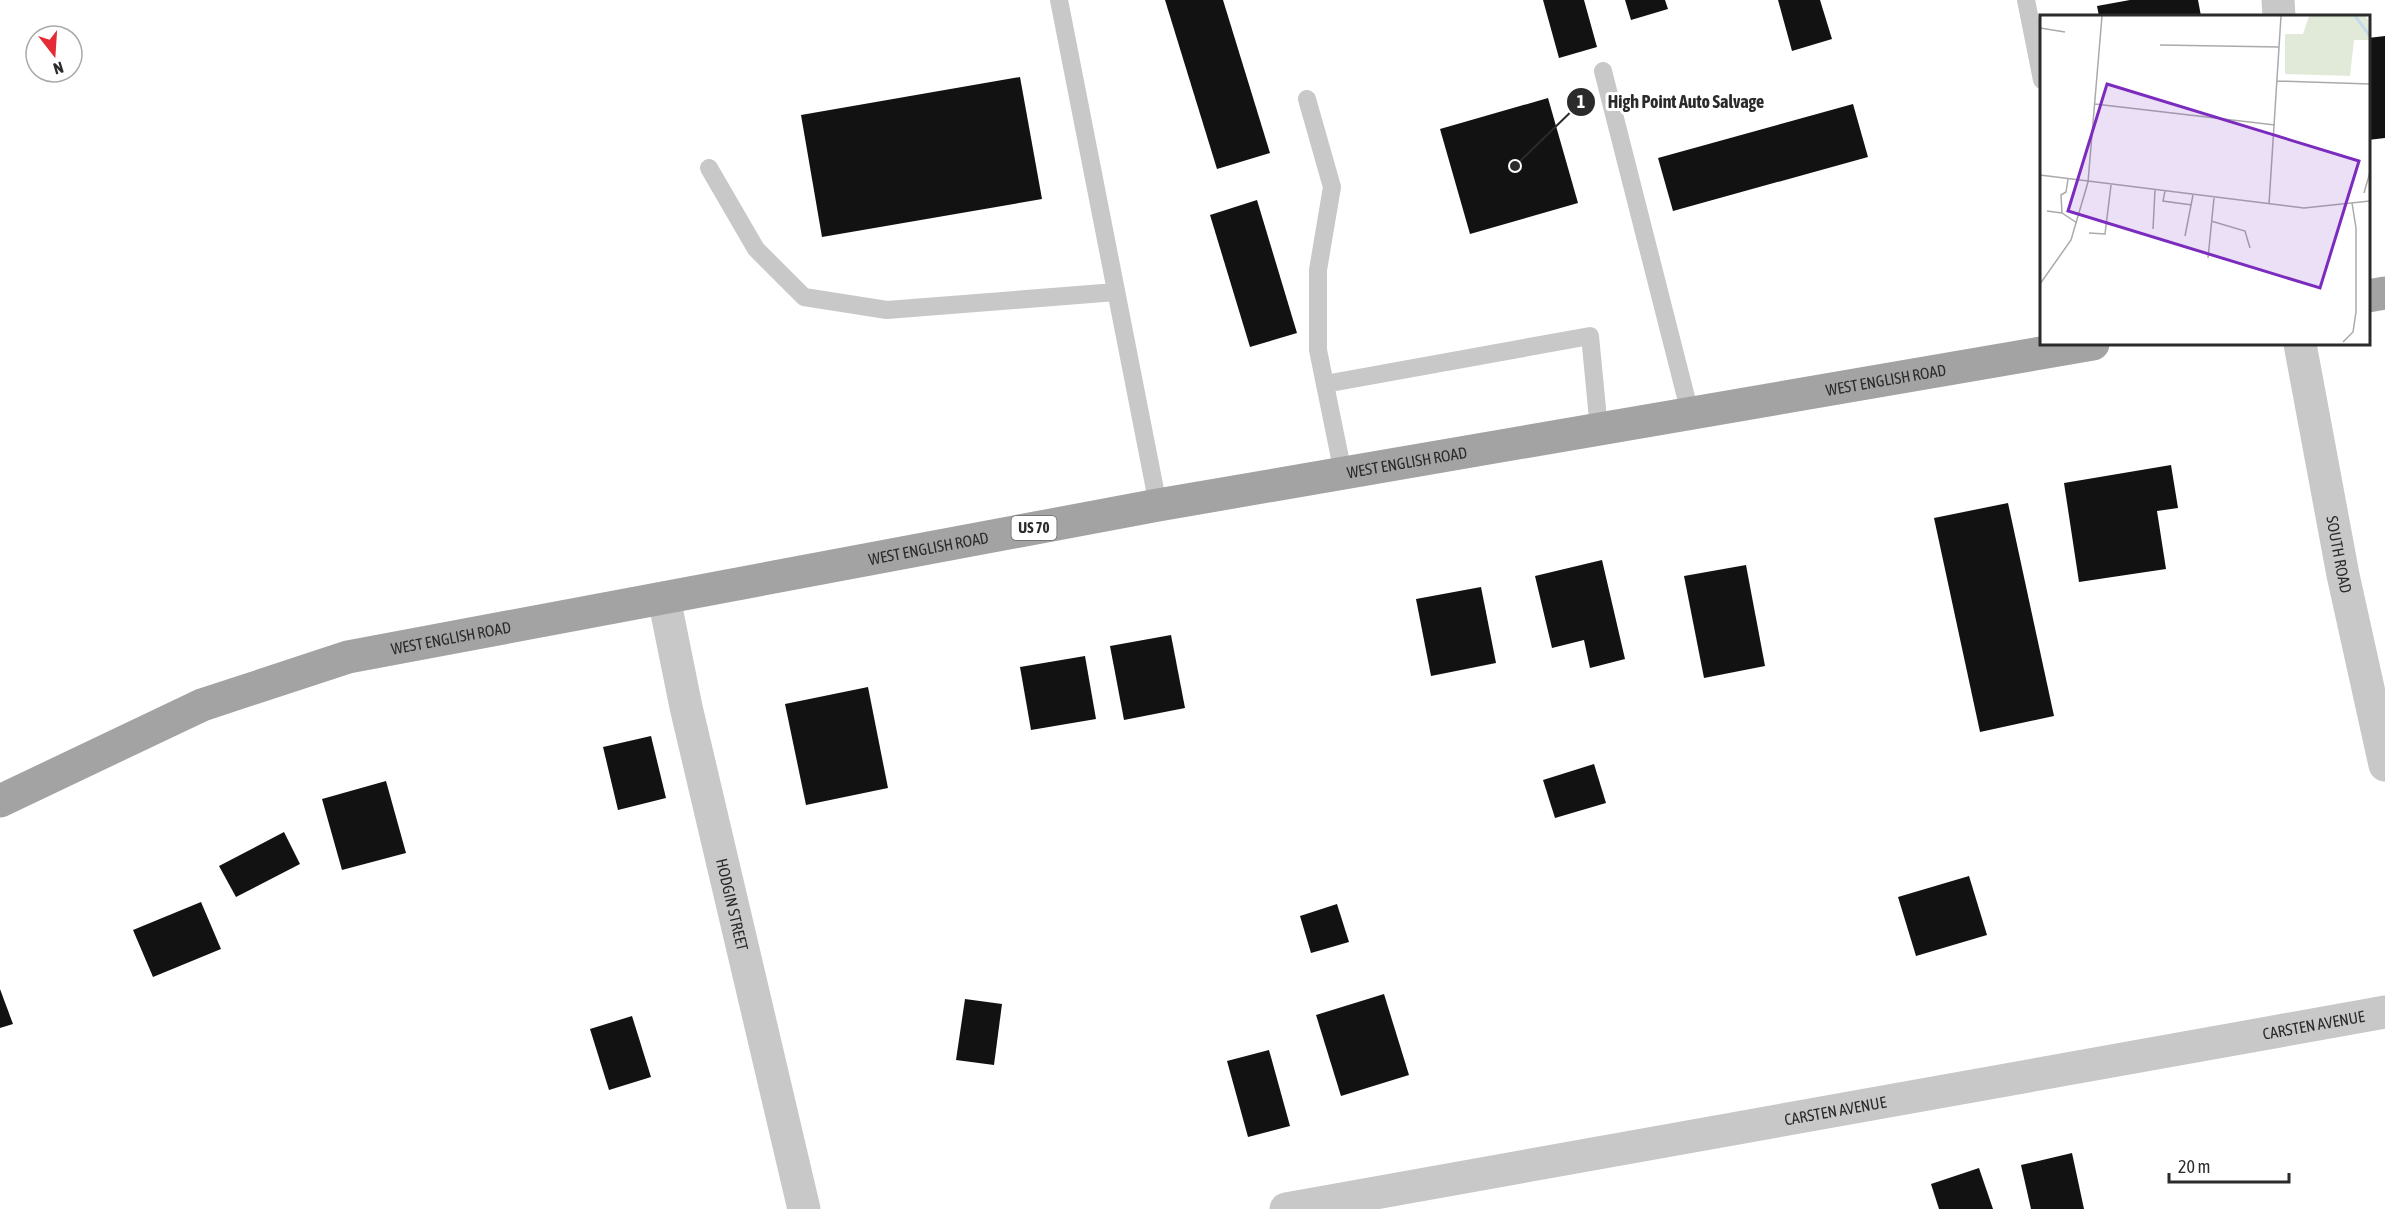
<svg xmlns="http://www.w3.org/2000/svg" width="2385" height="1209" viewBox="0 0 2385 1209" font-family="'Asap Condensed',sans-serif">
	<rect width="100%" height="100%" fill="#fff"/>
	<g fill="#121212">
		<polygon points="1165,0 1223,0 1270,153 1217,169"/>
		<polygon points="1543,0 1584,0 1597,47 1559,58"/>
		<polygon points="1625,0 1665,0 1668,9 1631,20"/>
		<polygon points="1778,0 1820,0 1832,39 1792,51"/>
		<polygon points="2130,0 2198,0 2201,16 2099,16 2097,6"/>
		<polygon points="2385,36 2385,138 2368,140 2368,38"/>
		<polygon points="1020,77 1042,199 822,237 801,115"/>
		<polygon points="1548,98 1578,203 1470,234 1440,129"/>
		<polygon points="1853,104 1868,157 1673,211 1658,158"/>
		<polygon points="1257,200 1297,333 1250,347 1210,215"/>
		<polygon points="2171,465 2178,508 2157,511 2166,569 2079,582 2064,483"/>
		<polygon points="2008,503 2054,716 1980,732 1934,518"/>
		<polygon points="1602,560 1625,659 1590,668 1584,640 1552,648 1535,576"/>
		<polygon points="1746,565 1765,666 1704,678 1684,576"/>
		<polygon points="1481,587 1496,663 1431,676 1416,599"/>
		<polygon points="1171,635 1185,708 1124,720 1110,646"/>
		<polygon points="1085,656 1096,719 1031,730 1020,667"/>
		<polygon points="868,687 888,788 806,805 785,704"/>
		<polygon points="651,736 666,798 618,810 603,747"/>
		<polygon points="1594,764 1606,803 1555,818 1543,780"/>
		<polygon points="386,781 406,853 342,870 322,799"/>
		<polygon points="284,832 300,864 236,897 219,866"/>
		<polygon points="1969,876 1987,935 1916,956 1898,897"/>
		<polygon points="201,902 221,949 153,977 133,930"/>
		<polygon points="1337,904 1349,942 1311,953 1300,916"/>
		<polygon points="0,989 13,1024 0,1028"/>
		<polygon points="1384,994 1409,1075 1341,1096 1316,1015"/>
		<polygon points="965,999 1002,1004 994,1065 956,1060"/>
		<polygon points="632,1016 651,1077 609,1090 590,1029"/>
		<polygon points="1269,1050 1290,1126 1248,1137 1227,1061"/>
		<polygon points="2072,1153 2084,1209 2031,1209 2021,1165"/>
		<polygon points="1979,1168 1993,1209 1939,1209 1931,1184"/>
	</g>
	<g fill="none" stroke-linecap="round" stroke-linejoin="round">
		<g stroke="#c8c8c8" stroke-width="18">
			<polyline points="1059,0 1158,505"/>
			<polyline points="2026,0 2042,80"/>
			<polyline points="1603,71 1690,413"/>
			<polyline points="1307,99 1332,187 1318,270 1318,350 1343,473"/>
			<polyline points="709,168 756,249 804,297 887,310 1116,292"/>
			<polyline points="1325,384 1590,336 1599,429"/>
		</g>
		<g stroke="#c8c8c8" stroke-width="33">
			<path id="s1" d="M664,598L686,707L804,1209"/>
			<path id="s2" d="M1286,1209L2385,1012"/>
		</g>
		<g stroke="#c8c8c8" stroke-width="33">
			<polyline points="2278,0 2279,16"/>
			<path id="s3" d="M2300,344L2343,575L2385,765"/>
		</g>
		<g stroke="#a3a3a3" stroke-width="33">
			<polyline points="2368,296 2385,293"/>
			<path id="s4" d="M0,801L202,705L348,657L1158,505L2093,344"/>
		</g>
	</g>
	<g text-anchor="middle" stroke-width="6" stroke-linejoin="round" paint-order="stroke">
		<rect fill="#fff" stroke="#6b6b6b" stroke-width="1.5" x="1011.5" y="516" width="45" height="24" rx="4.5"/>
		<g font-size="15" font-weight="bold" fill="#2b2b2b">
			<text x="1034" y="533">US 70</text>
		</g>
		<g font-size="16" fill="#2b2b2b" stroke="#fff">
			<text dy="6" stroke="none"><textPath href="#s4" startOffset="1940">WEST ENGLISH ROAD</textPath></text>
			<text dy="6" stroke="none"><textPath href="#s4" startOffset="1454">WEST ENGLISH ROAD</textPath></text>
			<text dy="6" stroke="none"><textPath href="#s4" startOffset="968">WEST ENGLISH ROAD</textPath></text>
			<text dy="6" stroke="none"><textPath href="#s3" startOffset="214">SOUTH ROAD</textPath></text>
			<text dy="6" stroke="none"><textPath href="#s4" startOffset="482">WEST ENGLISH ROAD</textPath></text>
			<text dy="6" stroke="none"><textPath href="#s1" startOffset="314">HODGIN STREET</textPath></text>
			<text dy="6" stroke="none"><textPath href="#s2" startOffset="1044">CARSTEN AVENUE</textPath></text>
			<text dy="6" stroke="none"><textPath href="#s2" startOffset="558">CARSTEN AVENUE</textPath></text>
		</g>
	</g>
	<g transform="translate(2040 15)">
		<rect width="330" height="330" fill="#fff"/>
		<path d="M269,1H325L330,7V25H314L310,61L245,59V19H263Z" fill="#e1ead8"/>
		<path fill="none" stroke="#c4daea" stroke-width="3" d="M315,1L330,21"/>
		<path fill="none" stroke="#aaa" stroke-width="1.5" d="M0,13L25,17M120,30L239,32M237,66L330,69M55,89L235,110M0,160L264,193L330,186M125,176L123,186L152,190M324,178L330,157M229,189L241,1M7,196L22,198L37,208M22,198L21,180L26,177L28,164M171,206L205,216L210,233M113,214L115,175M49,218L65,219L71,170M145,221L153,180M168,243L174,183M0,269L31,225L48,167L62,1M303,327L313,317L316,297V213L312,188"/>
		<path fill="#7b2cbf" fill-opacity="0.15" stroke="#7b2cbf" stroke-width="3" d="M67,69L319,146L280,273L28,196Z"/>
		<rect width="330" height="330" fill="none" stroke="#2b2b2b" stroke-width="3"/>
	</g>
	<path fill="none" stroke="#2b2b2b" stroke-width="2" d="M1515 166L1581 102"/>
	<g fill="#2b2b2b" stroke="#fff" stroke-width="2">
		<circle cx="1515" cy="166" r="6"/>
		<circle cx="1581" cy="102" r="15"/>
	</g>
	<g font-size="18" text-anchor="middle" font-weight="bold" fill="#fff">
		<text x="1581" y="108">1</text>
	</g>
	<g font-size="18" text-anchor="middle" font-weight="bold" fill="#2b2b2b" stroke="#fff" stroke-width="6" stroke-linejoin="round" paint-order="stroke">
		<text x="1686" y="108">High Point Auto Salvage</text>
	</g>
	<g transform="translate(54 54) rotate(163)"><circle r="28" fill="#ffffff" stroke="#aaaaaa" stroke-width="1.5"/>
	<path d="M0-4.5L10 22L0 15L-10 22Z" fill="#e52b35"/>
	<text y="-9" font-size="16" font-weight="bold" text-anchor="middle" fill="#2b2b2b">N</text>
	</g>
	<path d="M2169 1173v9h120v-9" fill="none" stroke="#2b2b2b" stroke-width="3"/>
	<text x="2178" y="1173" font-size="18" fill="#2b2b2b" stroke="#ffffff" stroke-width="4.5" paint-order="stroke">20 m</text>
</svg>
